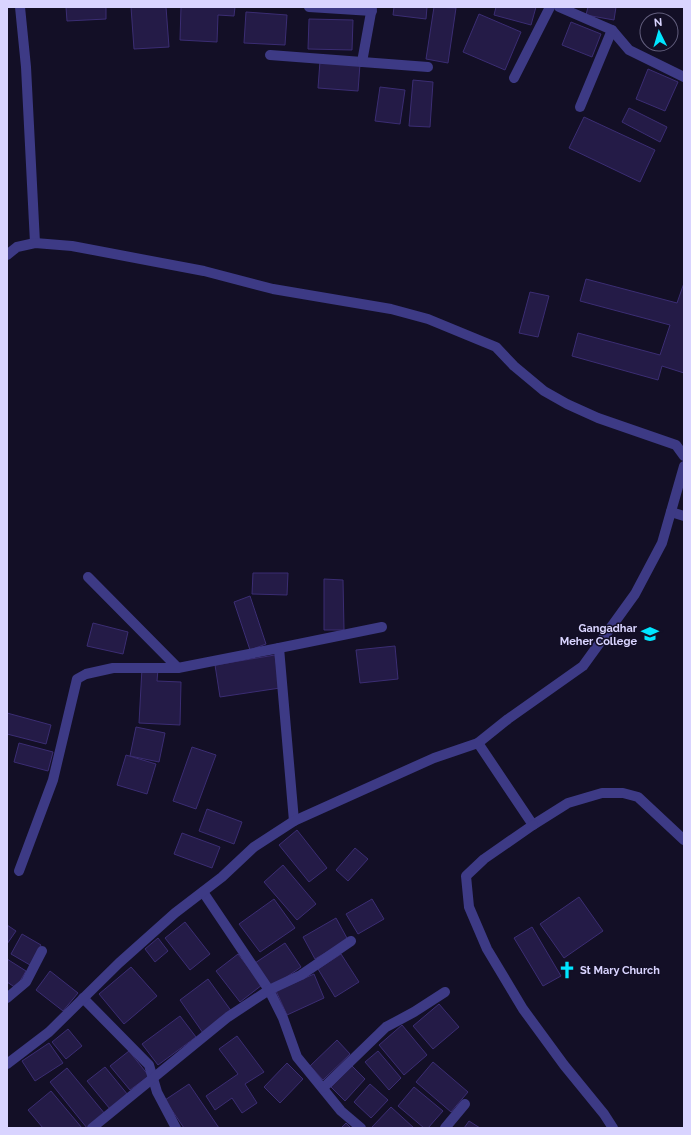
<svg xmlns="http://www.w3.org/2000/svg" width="691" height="1135" viewBox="0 0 691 1135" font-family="Raleway,sans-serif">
	<rect width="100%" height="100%" fill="#130f26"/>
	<g fill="#241b47" stroke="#3b2d73">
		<polygon points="66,7 106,7 106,19 67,21"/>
		<polygon points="131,7 166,7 169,47 134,49"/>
		<polygon points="181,7 235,7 234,16 218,15 217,42 180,40"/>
		<polygon points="394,7 427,7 426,19 393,15"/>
		<polygon points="434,7 456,8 448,63 426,59"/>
		<polygon points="496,7 536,7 531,25 494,15"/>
		<polygon points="588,7 616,7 614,20 586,15"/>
		<polygon points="246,12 287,15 285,45 244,43"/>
		<polygon points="479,14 521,32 505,70 463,52"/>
		<polygon points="309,19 353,20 352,50 308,49"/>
		<polygon points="571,22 601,34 592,57 562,45"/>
		<polygon points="320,61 360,64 358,91 318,88"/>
		<polygon points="648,69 678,82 665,111 636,99"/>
		<polygon points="413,80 433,82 430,127 409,126"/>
		<polygon points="380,87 405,90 400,124 375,121"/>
		<polygon points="629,108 667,127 660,142 622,122"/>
		<polygon points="584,117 655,150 640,182 569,148"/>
		<polygon points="586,279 677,303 684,283 684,373 662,366 658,380 572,356 578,333 660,355 670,325 580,301"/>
		<polygon points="530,292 549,296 538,337 519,333"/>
		<polygon points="253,573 288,573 287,595 252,594"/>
		<polygon points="324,579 343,580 344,630 324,630"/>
		<polygon points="250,596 266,644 250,650 234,602"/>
		<polygon points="93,623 128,632 123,654 87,646"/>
		<polygon points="395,646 398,679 360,683 356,650"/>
		<polygon points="275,655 280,688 220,697 215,665"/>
		<polygon points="142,668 158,669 157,681 181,682 180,725 139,723"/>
		<polygon points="7,713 51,725 46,744 7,734"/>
		<polygon points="136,727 165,733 159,762 130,756"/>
		<polygon points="19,743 53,752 48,771 14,762"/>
		<polygon points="192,747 216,755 196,809 173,801"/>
		<polygon points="126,755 156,764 147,794 117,785"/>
		<polygon points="207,809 242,822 234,844 199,831"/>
		<polygon points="297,830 327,868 309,882 279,845"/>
		<polygon points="182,833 220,847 212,868 174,854"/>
		<polygon points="355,848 368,859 348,881 336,870"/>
		<polygon points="283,865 316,904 297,920 264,882"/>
		<polygon points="579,897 603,931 564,958 540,924"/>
		<polygon points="274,899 295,928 260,952 239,924"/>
		<polygon points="372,899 384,919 358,934 346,914"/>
		<polygon points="336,918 348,940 315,959 303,937"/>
		<polygon points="185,922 210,954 190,970 165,938"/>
		<polygon points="7,925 16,931 7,944"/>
		<polygon points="532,927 561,976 543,986 514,938"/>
		<polygon points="22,934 41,945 30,965 11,954"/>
		<polygon points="158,938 168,951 155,962 145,949"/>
		<polygon points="285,943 301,967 272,987 255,963"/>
		<polygon points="238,954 262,985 240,1002 216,971"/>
		<polygon points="341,954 359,982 335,997 318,969"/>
		<polygon points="7,959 26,971 16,988 7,982"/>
		<polygon points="131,967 157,996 124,1024 99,994"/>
		<polygon points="50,971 78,993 63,1011 36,990"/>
		<polygon points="314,974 324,998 287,1015 276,991"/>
		<polygon points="208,979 232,1012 203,1033 180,1000"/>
		<polygon points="439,1004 459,1027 433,1049 413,1026"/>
		<polygon points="180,1016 196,1037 158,1065 142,1044"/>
		<polygon points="402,1025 427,1055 404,1075 379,1045"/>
		<polygon points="68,1029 82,1046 66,1059 52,1042"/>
		<polygon points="237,1036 264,1072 245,1084 257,1103 242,1113 232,1098 215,1110 206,1096 238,1074 219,1049"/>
		<polygon points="337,1040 350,1054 323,1080 310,1066"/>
		<polygon points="49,1043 63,1063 35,1081 22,1061"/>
		<polygon points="129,1051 149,1076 130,1090 110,1066"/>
		<polygon points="378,1051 401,1078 389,1090 365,1062"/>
		<polygon points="433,1062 468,1092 451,1112 416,1082"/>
		<polygon points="287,1063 303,1079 280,1103 264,1087"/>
		<polygon points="352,1066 365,1079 345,1101 331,1087"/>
		<polygon points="105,1067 128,1095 110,1109 87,1081"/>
		<polygon points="67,1068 105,1114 87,1128 50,1082"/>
		<polygon points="189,1084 219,1128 184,1128 165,1100"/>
		<polygon points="370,1084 388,1100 371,1118 354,1102"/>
		<polygon points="414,1087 443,1111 428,1128 424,1128 398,1106"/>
		<polygon points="51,1091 82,1128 43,1128 28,1110"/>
		<polygon points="391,1107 414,1128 373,1128 372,1127"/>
		<polygon points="469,1121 480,1128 464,1128"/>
		<polygon points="346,1123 351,1128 341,1128"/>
	</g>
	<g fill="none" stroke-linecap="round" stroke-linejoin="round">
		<g stroke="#3d3a85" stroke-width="10">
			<polyline points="20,7 26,67 35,243"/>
			<polyline points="309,7 372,11"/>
			<polyline points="559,7 612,30 629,50 684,77"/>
			<polyline points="270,55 428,67"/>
			<polyline points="362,62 372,7"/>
			<polyline points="514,78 550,7"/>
			<polyline points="580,107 612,30"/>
			<polyline points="7,255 17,247 35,243 72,246 204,271 273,289 391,309 428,319 496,347 514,366 544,391 567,404 598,418 676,445 684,456"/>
			<polyline points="671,512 684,516"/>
			<polyline points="88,577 178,668"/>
			<polyline points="279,648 382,627"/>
			<polyline points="478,743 533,825 568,803 602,793 623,793 638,797 684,840"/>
			<polyline points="533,825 484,859 466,876 469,907 487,949 523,1009 564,1065 604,1114 613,1128"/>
			<polyline points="19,871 53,780 77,679 86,674 113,668 178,668 279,648 294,821"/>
			<polyline points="203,892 269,990 283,1018 297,1057 341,1111 361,1128"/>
			<polyline points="7,998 26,982 42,951"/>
			<polyline points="83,998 149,1065 157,1092 176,1128"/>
			<polyline points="7,1064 49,1032 119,963 175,913 222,877 254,847 294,821 434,758 478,743 508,719 583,666 635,594 662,543 684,466"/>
			<polyline points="323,1088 386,1027 414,1012 445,992"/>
			<polyline points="92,1128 228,1017 269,990 301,975 351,941"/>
			<polyline points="445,1128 465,1104"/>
		</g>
	</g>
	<defs>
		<g id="university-bare" transform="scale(1.38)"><path d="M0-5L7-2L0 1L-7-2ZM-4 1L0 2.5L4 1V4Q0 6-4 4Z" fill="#00e5ff" stroke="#130f26" stroke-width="2.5" paint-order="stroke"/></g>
		<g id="church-bare" transform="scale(1.38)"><path d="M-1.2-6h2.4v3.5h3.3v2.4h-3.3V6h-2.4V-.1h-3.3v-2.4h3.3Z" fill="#00e5ff" stroke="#130f26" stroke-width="2.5" paint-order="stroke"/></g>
	</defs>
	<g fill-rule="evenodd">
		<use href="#university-bare" x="650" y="634"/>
		<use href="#church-bare" x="567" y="970"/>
	</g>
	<g text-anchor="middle" stroke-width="3" stroke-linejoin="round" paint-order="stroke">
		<g font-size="11" font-weight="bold" fill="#d9d4ff" stroke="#130f26" text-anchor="end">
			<text x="637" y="632">Gangadhar<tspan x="637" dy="13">Meher College</tspan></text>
			<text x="580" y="974" text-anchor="start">St Mary Church</text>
		</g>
	</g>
	<rect width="691" height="1135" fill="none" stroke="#d9d4ff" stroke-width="16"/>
	<g transform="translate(659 32) rotate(355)"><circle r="19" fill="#130f26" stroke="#625e7d"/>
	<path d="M0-3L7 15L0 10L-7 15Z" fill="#00e5ff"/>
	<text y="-6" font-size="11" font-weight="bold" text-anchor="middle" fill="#d9d4ff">N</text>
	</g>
</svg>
